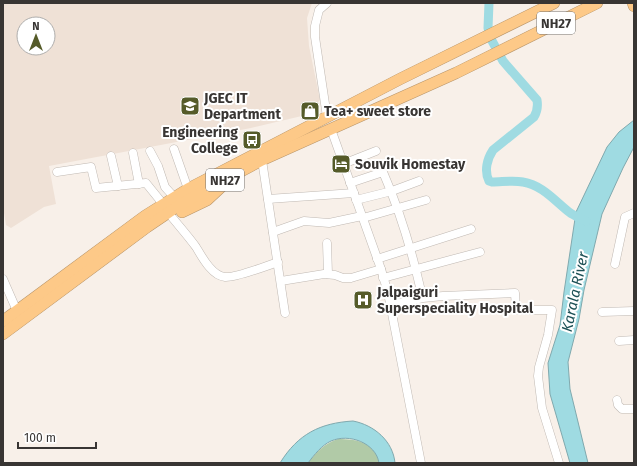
<svg xmlns="http://www.w3.org/2000/svg" width="637" height="466" viewBox="0 0 637 466" font-family="'Fira Sans',sans-serif">
	<rect width="100%" height="100%" fill="#f8f0e9"/>
	<path fill="#efe1d6" fill-rule="evenodd" d="M3,3H312L307,18L309,46L320,100L306,115L251,128L49,166L56,204L44,207L11,228L6,225L3,207ZM24,24H48V48H24Z"/>
	<path fill="#b1caa7" d="M338,439C356,439 375,442 379,463H308C316,452 325,443 338,439Z"/>
	<g fill="#9fdbe2" stroke="#80a9ae">
		<polygon points="634,120 634,147 623,168 602,214 584,290 579,319 568,362 570,389 588,463 570,463 550,394 548,363 560,325 564,292 576,212 607,147 619,132"/>
		<path d="M353,421C374,425 393,441 395,463H379C376,443 349,433 331,441C322,445 314,455 308,463H280C298,434 320,423 353,421Z"/>
	</g>
	<g fill="none" stroke-linecap="round" stroke-linejoin="round">
		<path stroke="#9fdbe2" stroke-width="9" d="M489,3L488,28L491,39L503,61L537,100C538,106 537,112 534,117L493,150C487,159 484,171 489,181L492,182C502,182 513,180 523,182C542,185 555,201 569,212C574,216 580,218 586,221"/>
		<g stroke="#c0b9b3" stroke-width="9">
			<g id="minor">
				<polyline points="327,3 319,10 315,26 315,37 327,117"/>
				<polyline points="331,129 381,269 388,293 421,463"/>
				<polyline points="174,149 188,189"/>
				<polyline points="150,151 158,166 165,187 174,197"/>
				<polyline points="133,153 139,184"/>
				<polyline points="111,156 118,186"/>
				<polyline points="262,160 285,313"/>
				<polyline points="343,164 376,151"/>
				<polyline points="57,172 91,167 96,188 146,183 163,204"/>
				<path d="M350,183L383,172C399,209 411,248 420,287"/>
				<polyline points="268,199 354,193"/>
				<polyline points="356,200 392,191 419,181"/>
				<path d="M171,216C179,226 188,236 196,247C202,257 212,276 225,277C234,278 267,266 278,262"/>
				<polyline points="363,218 426,200"/>
				<polyline points="273,232 304,221 329,223 362,216"/>
				<polyline points="327,243 328,274"/>
				<polyline points="377,259 471,229"/>
				<polyline points="615,264 625,217 634,213"/>
				<polyline points="383,278 480,252"/>
				<polyline points="3,279 17,311"/>
				<polyline points="281,281 324,274 335,275 343,278 351,278 381,269"/>
				<polyline points="390,305 423,298 443,296 515,293 516,310 552,310 548,335 539,367 538,376 542,408 559,463"/>
				<polyline points="602,312 634,311"/>
				<polyline points="619,341 634,340"/>
				<polyline points="617,400 618,405 622,409 634,409"/>
			</g>
		</g>
		<g stroke="#b8956a" stroke-width="12">
			<g id="highway">
				<polyline points="633,3 634,6"/>
				<polyline points="182,212 207,200 221,187"/>
				<polyline points="3,321 145,216 188,189 400,79 554,3"/>
				<polyline points="3,334 147,227 178,206 206,190 262,160 456,73 597,3"/>
			</g>
		</g>
		<use href="#minor" stroke="#fff" stroke-width="8"/>
		<use href="#highway" stroke="#fdc988" stroke-width="11"/>
	</g>
	<defs>
		<g id="university-square" transform="scale(1)"><rect x="-9" y="-9" width="18" height="18" rx="4" fill="#555b29" stroke="#fff"/><path d="M0-5L7-2L0 1L-7-2ZM-4 1L0 2.5L4 1V4Q0 6-4 4Z" fill="#fff"/></g>
		<g id="shop-square" transform="scale(1)"><rect x="-9" y="-9" width="18" height="18" rx="4" fill="#555b29" stroke="#fff"/><path d="M-5-2.5h2.3a2.7 3.5 0 0 1 5.4 0H5L5.5 6h-11ZM-1.5-2.5h3a1.5 2.3 0 0 0-3 0Z" fill="#fff"/></g>
		<g id="bus-square" transform="scale(1)"><rect x="-9" y="-9" width="18" height="18" rx="4" fill="#555b29" stroke="#fff"/><path d="M-5-6H5V4H4V6H2V4H-2V6H-4V4H-5ZM-3.5-4V0h7V-4ZM-3.5 1.2v1.5H-2V1.2ZM2 1.2v1.5H3.5V1.2Z" fill="#fff"/></g>
		<g id="hotel-square" transform="scale(1)"><rect x="-9" y="-9" width="18" height="18" rx="4" fill="#555b29" stroke="#fff"/><path d="M-6-4.5h1.5V1H6V5H4.5V3h-9V5H-6ZM-4 0a1.8 1.8 0 1 1 3.6 0ZM.5 0V-2.5h3Q6-2.5 6 0Z" fill="#fff"/></g>
		<g id="hospital-square" transform="scale(1)"><rect x="-9" y="-9" width="18" height="18" rx="4" fill="#555b29" stroke="#fff"/><path d="M-5-5h3v3.5h4V-5h3V5h-3V1.5h-4V5h-3Z" fill="#fff"/></g>
	</defs>
	<g fill-rule="evenodd">
		<use href="#university-square" x="190" y="106"/>
		<use href="#shop-square" x="310" y="111"/>
		<use href="#bus-square" x="252" y="140"/>
		<use href="#hotel-square" x="341" y="164"/>
		<use href="#hospital-square" x="363" y="300"/>
	</g>
	<g text-anchor="middle" stroke-width="4" stroke-linejoin="round" paint-order="stroke">
		<g fill="#fff" stroke="#747270" stroke-width="1">
			<rect x="537" y="12" width="38" height="22" rx="3"/>
			<rect x="206" y="169" width="38" height="22" rx="3"/>
		</g>
		<g font-size="13" font-weight="bold" fill="#383533">
			<text x="556" y="28">NH27</text>
			<text x="225" y="185">NH27</text>
		</g>
		<g font-size="14" font-weight="bold" fill="#383533" stroke="#fff" text-anchor="start">
			<text x="204" y="103">JGEC IT<tspan x="204" dy="16">Department</tspan></text>
			<text x="324" y="116">Tea+ sweet store</text>
			<text x="238" y="137" text-anchor="end">Engineering<tspan x="238" dy="16">College</tspan></text>
			<text x="355" y="169">Souvik Homestay</text>
			<text x="377" y="297">Jalpaiguri<tspan x="377" dy="16">Superspeciality Hospital</tspan></text>
		</g>
		<g font-size="15" font-style="italic" fill="#1d5156" stroke="#fff">
			<text transform="translate(575 292) rotate(-78)" y="5">Karala River</text>
		</g>
	</g>
	<rect width="637" height="466" fill="none" stroke="#383533" stroke-width="8"/>
	<g transform="translate(36 36)"><circle r="19" fill="#ffffff" stroke="#afaead"/>
	<path d="M0-3L7 15L0 10L-7 15Z" fill="#555b29"/>
	<text y="-6" font-size="11" font-weight="bold" text-anchor="middle" fill="#383533">N</text>
	</g>
	<path d="M18 442v6h78v-6" fill="none" stroke="#383533" stroke-width="2"/>
	<text x="24" y="442" font-size="12" fill="#383533" stroke="#ffffff" stroke-width="3" paint-order="stroke">100 m</text>
</svg>
